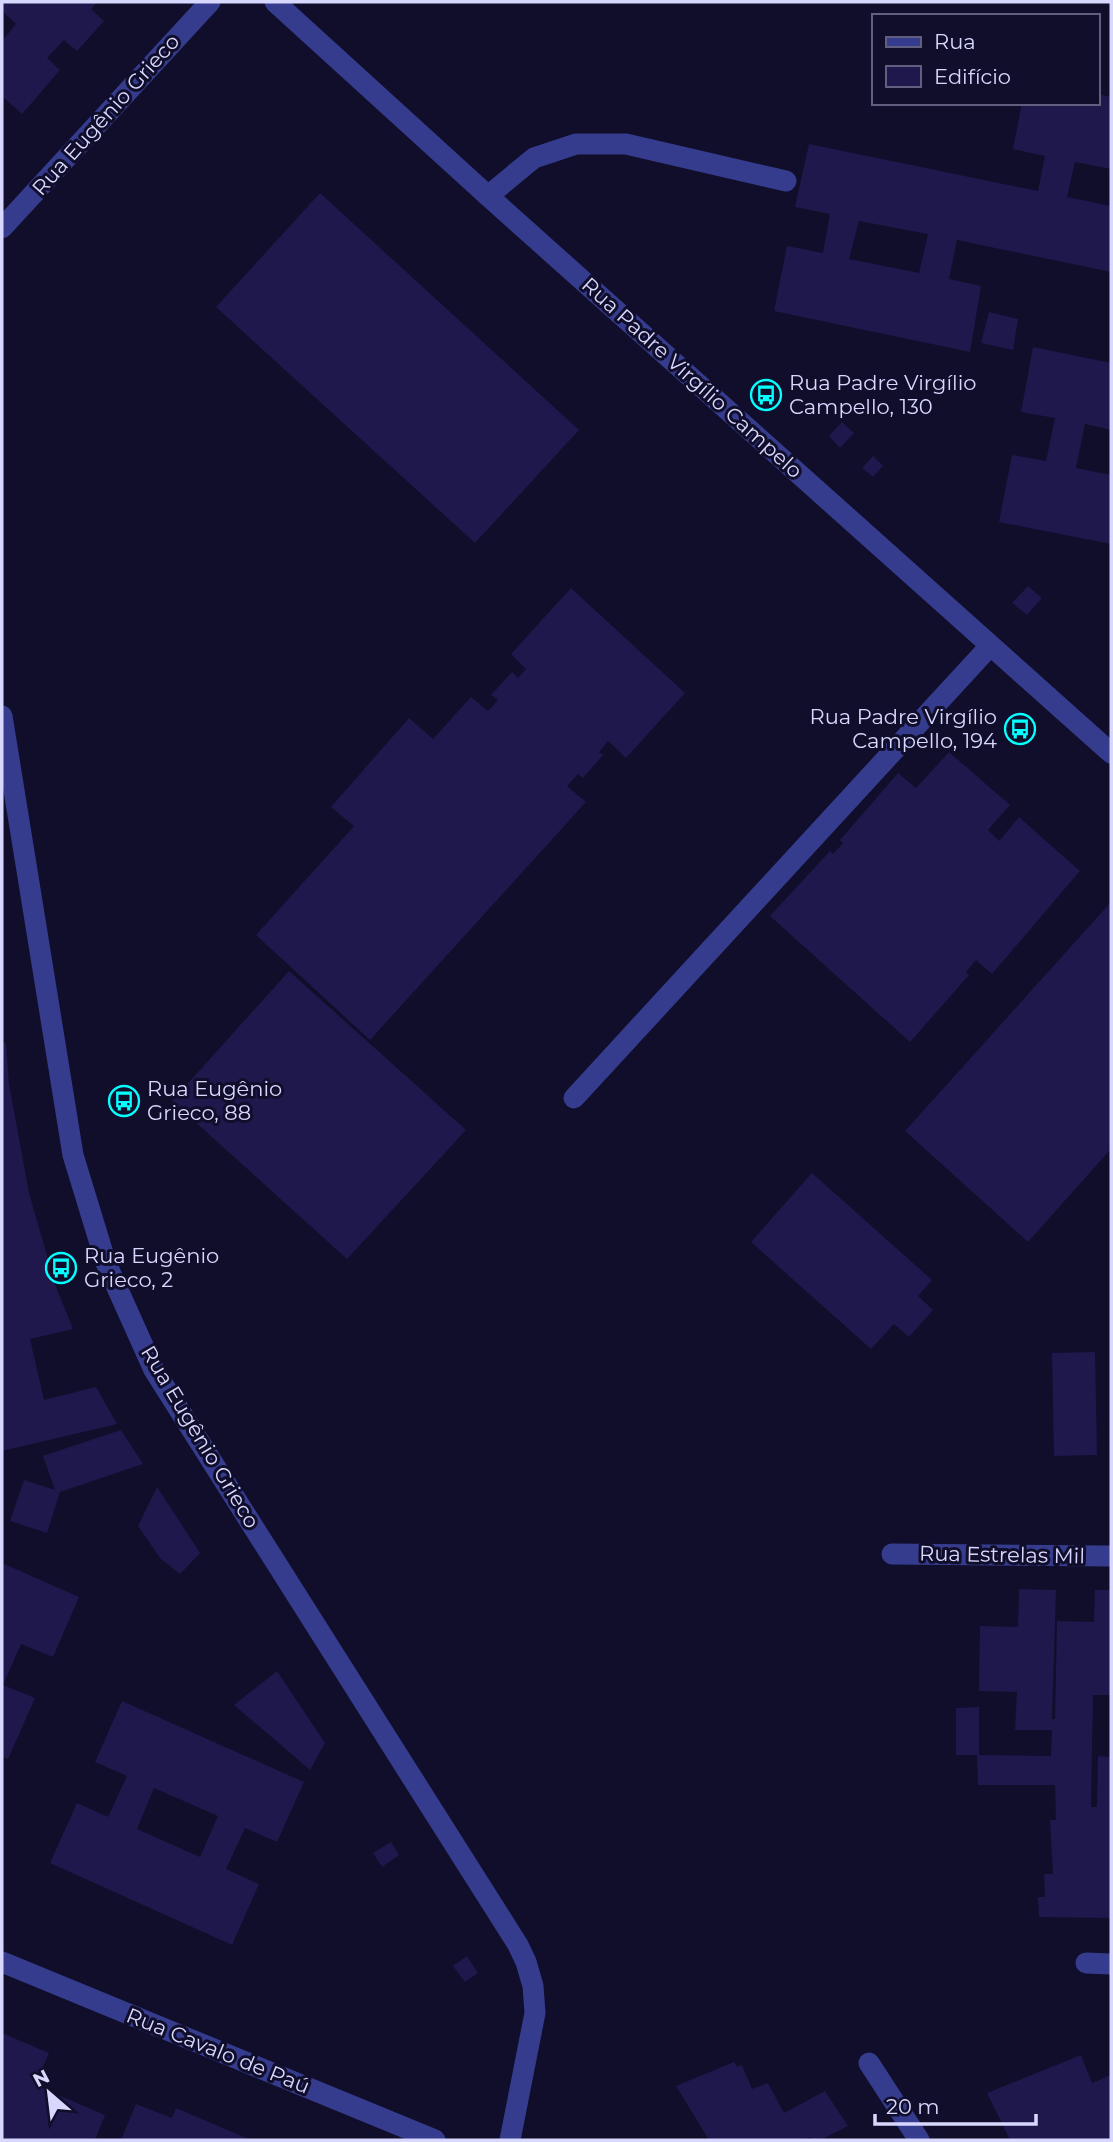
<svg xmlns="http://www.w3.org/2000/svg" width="1113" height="2142" viewBox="0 0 1113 2142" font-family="Montserrat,sans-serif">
	<rect width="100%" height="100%" fill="#100e2a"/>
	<g fill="#1e184d" fill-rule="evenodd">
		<polygon points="2,2 97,2 91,9 104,21 77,51 64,40 47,58 60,70 22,114 2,96 2,41 16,24 2,11"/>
		<path d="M1097,94L1111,97V169L1075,162L1067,197L1111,206V272L957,240L949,279L981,286L970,352L774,311L787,246L823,253L830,214L795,207L809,144L1038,191L1045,156L1013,149L1022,103H1097ZM859,221L928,234L919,273L849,259Z"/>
		<polygon points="320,193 579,430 475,543 216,307"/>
		<polygon points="989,312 1018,319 1013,350 981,343"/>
		<polygon points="1033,347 1111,363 1111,430 1085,424 1076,468 1111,475 1111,544 999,522 1012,455 1046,461 1055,418 1021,412"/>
		<polygon points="842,422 854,433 840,448 829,436"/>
		<polygon points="873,456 883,466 873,477 862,468"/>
		<polygon points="1028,586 1042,598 1027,615 1012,603"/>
		<polygon points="571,588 685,693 626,758 608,741 599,752 603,755 583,778 578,774 567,786 586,802 370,1040 256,935 354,826 331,807 409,718 433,739 471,697 488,711 498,700 491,695 512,672 518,678 526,669 511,654"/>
		<polygon points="949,752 1010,805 988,830 999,841 1019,817 1080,871 992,974 976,960 966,972 969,975 910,1042 770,916 830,851 833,854 843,843 840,840 898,773 916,788"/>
		<polygon points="1111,902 1111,1149 1028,1242 905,1131"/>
		<polygon points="289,971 466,1130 347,1259 172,1101"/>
		<polygon points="2,1043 6,1043 9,1084 29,1193 56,1287 73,1329 30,1339 44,1400 96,1387 117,1424 2,1451"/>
		<polygon points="812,1173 932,1280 918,1296 933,1310 909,1337 894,1324 871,1349 751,1242"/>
		<polygon points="1095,1352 1097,1455 1054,1456 1052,1353"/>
		<polygon points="121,1430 143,1464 60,1492 47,1533 10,1521 24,1480 55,1490 43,1456"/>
		<polygon points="157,1487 200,1553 180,1574 161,1559 138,1526"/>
		<polygon points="2,1563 79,1597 53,1657 21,1644 3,1685 35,1698 8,1759 2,1756"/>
		<polygon points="1019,1589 1056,1590 1052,1719 1055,1719 1057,1621 1094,1622 1095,1590 1111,1590 1111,1695 1093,1695 1091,1807 1097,1807 1098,1756 1111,1757 1111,1918 1039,1917 1038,1897 1045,1897 1044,1874 1053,1874 1050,1820 1056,1820 1055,1785 978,1785 977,1755 1051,1756 1052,1730 1015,1730 1017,1692 979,1691 980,1626 1018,1627"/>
		<polygon points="277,1671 325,1743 310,1770 234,1705"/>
		<path d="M122,1701L304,1782L277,1842L245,1828L226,1869L259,1884L232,1945L50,1863L77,1803L108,1817L127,1776L95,1762ZM154,1788L218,1816L200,1857L137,1829Z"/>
		<polygon points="979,1707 979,1755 956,1755 956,1708"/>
		<polygon points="391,1842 399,1855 382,1867 373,1853"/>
		<polygon points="467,1956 478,1973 465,1982 453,1966"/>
		<polygon points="2,2033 49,2053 35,2085 105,2115 95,2140 6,2140 2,2138"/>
		<polygon points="1081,2055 1092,2083 1111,2075 1111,2140 1010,2140 987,2093"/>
		<polygon points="734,2062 737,2067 742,2065 752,2089 768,2083 784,2113 825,2091 848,2126 820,2140 812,2140 810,2137 803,2140 709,2140 676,2086"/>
		<polygon points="136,2104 172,2118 176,2108 251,2140 121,2140"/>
	</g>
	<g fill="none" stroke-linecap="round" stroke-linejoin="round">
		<g stroke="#353b8d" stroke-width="21">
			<polyline points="275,2 488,196 1111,753"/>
			<polyline points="488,196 534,158 576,144 626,144 786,181"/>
			<polyline points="2,228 210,2"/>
			<polyline points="2,716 73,1155 106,1263 154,1370 518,1945 526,1962 533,1986 535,2013 510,2140"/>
			<polyline points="574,1098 990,646"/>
			<polyline points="892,1554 1111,1556"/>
			<polyline points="2,1962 435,2140"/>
			<polyline points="1086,1963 1111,1964"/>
			<polyline points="869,2063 919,2140"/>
		</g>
	</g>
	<defs>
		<g id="bus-ring" transform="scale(1.575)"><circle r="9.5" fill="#100e2a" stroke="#04ffff" stroke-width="1.5"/><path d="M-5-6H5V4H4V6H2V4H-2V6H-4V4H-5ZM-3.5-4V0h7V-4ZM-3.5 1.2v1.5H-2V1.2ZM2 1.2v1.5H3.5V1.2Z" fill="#04ffff"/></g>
	</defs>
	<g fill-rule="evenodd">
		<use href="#bus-ring" x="766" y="395"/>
		<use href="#bus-ring" x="1020" y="729"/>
		<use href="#bus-ring" x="124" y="1101"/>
		<use href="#bus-ring" x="61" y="1268"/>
	</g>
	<g text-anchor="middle" stroke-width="6" stroke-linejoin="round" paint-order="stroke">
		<g font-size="21" fill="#d8d8ff" stroke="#100e2a">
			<text transform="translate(106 115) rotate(-48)" y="7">Rua Eugênio Grieco</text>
			<text transform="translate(692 378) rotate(42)" y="7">Rua Padre Virgílio Campelo</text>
			<text transform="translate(200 1437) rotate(59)" y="7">Rua Eugênio Grieco</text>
			<text transform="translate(1002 1555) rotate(1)" y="7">Rua Estrelas Mil</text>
			<text transform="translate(218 2051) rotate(22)" y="7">Rua Cavalo de Paú</text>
		</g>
		<g font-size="21" fill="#d8d8ff" stroke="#100e2a" text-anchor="start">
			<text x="789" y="390">Rua Padre Virgílio<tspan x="789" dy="24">Campello, 130</tspan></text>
			<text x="997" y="724" text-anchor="end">Rua Padre Virgílio<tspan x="997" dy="24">Campello, 194</tspan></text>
			<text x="147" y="1096">Rua Eugênio<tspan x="147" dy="24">Grieco, 88</tspan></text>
			<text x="84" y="1263">Rua Eugênio<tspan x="84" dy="24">Grieco, 2</tspan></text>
		</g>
	</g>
	<rect width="1113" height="2142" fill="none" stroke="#d8d8ff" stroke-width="7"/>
	<rect x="872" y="14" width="228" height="91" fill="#100e2a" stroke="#605f7f" stroke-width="2"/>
	<rect x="886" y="37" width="35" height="10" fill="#353b8d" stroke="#605f7f" stroke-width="2"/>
	<text x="934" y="49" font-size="21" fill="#d8d8ff">Rua</text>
	<rect x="886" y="66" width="35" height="21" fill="#1e184d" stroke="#605f7f" stroke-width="2"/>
	<text x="934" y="84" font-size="21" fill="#d8d8ff">Edifício</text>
	<g transform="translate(49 2093) rotate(332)" stroke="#100e2a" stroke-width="5" paint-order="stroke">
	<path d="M0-5L12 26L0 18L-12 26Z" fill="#d8d8ff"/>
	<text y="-10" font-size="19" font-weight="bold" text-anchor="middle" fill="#d8d8ff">N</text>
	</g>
	<path d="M875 2114v10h161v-10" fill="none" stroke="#d8d8ff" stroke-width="3.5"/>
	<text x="886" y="2114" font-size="21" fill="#d8d8ff" stroke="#100e2a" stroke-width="5" paint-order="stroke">20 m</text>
</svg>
